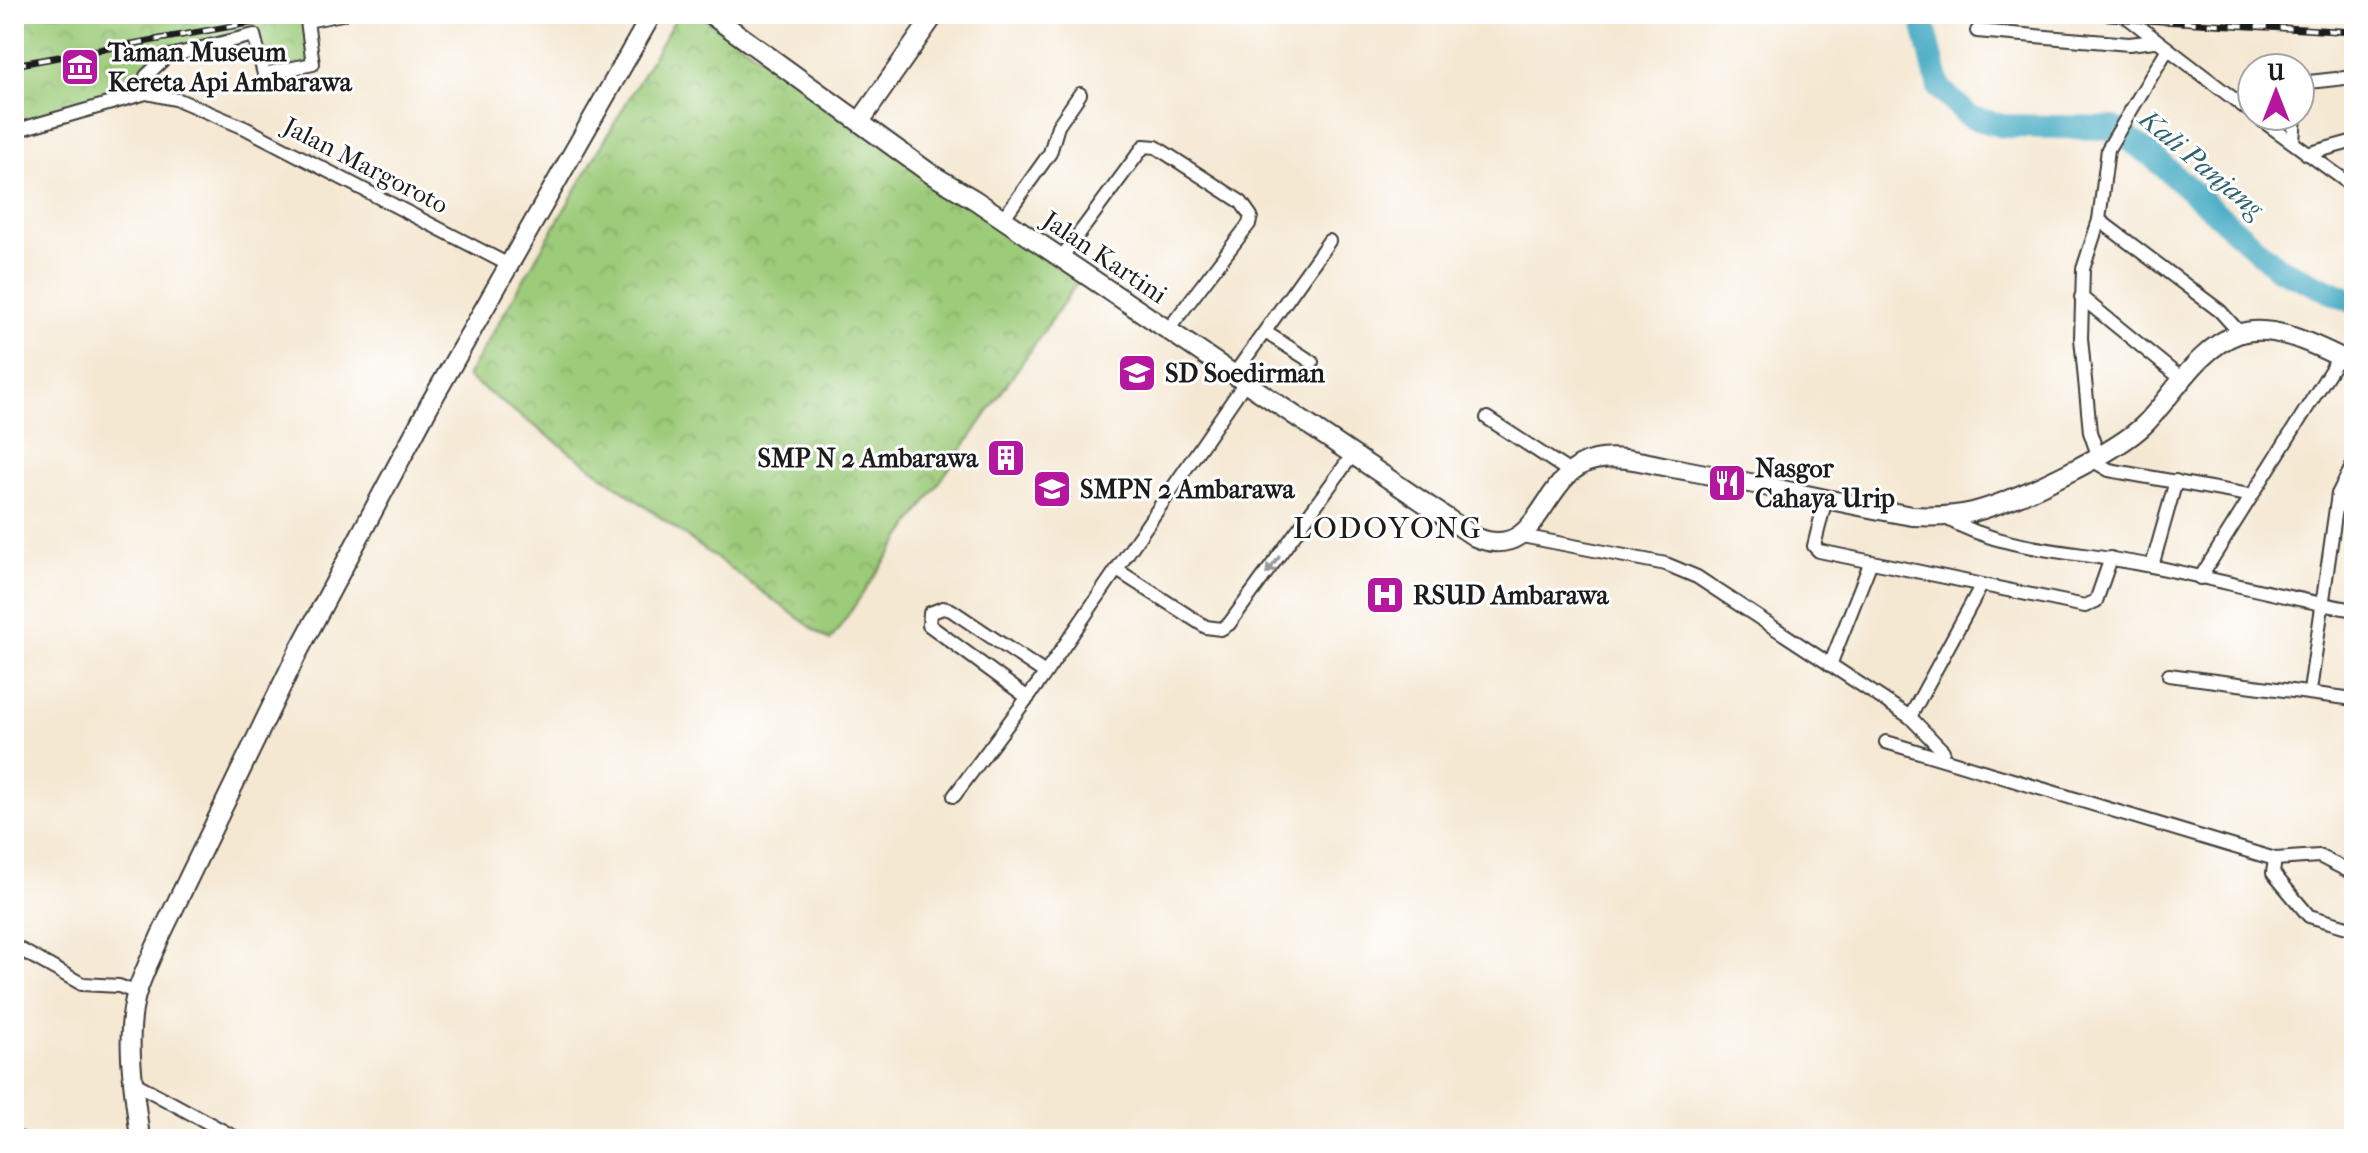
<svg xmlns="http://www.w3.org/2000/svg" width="2368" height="1153" viewBox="0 0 2368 1153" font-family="'IM FELL French Canon',serif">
	<defs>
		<pattern id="park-crowns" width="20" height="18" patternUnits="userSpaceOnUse" patternTransform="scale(2)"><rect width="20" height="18" fill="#9ccb79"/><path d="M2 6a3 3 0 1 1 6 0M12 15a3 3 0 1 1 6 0" fill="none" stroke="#86ae68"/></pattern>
	</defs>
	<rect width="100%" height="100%" fill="#fff"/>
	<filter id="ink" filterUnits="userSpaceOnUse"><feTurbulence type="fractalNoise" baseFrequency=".0125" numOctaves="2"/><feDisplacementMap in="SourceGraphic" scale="16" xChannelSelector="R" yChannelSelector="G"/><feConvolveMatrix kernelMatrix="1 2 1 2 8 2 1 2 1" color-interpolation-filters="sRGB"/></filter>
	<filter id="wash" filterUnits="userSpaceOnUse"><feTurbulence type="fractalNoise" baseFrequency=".006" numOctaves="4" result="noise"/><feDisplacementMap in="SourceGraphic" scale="32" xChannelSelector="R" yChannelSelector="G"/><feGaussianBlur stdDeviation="1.8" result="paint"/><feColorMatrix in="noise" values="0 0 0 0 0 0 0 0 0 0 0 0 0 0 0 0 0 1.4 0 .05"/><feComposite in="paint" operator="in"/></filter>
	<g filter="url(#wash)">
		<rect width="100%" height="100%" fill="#f5e8d3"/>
		<g fill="url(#park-crowns)" stroke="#5c744a" stroke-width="2">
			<polygon points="14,14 318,14 303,17 311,62 266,71 255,29 157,52 128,91 14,123"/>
			<polygon points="678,14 698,14 1081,277 830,641 467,377"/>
		</g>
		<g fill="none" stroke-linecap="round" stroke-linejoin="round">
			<polyline stroke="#41a8c1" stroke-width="24" points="1921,14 1939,88 1970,117 2003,126 2114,128 2152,156 2278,268 2354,302"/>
		</g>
	</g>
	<g filter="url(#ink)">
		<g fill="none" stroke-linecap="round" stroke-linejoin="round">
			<g stroke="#3d3b37" stroke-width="16">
				<g id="street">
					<polyline points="2123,14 2252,113"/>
					<polyline points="2272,17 2272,14"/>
					<polyline points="1977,31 2129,44 2155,41"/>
					<polyline points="2300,83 2354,77"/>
					<polyline points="146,93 146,76 166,57 254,35 264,74 313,64 307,21 342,14"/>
					<polyline points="2256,116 2354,187"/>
					<polyline points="14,131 146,93 179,100 245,128 511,266"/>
					<polyline points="2293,142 2295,116"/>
					<polyline points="2307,154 2354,141"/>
					<polyline points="1003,219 1050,153 1058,126 1080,94"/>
					<polyline points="2099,220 2220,311 2240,333"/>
					<polyline points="1061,258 1144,146 1156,147 1241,202 1251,216 1249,224 1167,331"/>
					<polyline points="2081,297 2183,380"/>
					<polyline points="1265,332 1312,362"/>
					<polyline points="1233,376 1329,241"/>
					<polyline points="1487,418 1570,472"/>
					<polyline points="2098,455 2090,432 2081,338 2083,269 2099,220 2108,149 2167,50"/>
					<polyline points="2090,459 2109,470 2249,495"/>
					<polyline points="1826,498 1814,546 1819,551 2085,606 2096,601 2111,558"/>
					<path d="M1944,517C2006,553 2082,551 2151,566C2219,580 2285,598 2354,610"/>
					<polyline points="1522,536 1666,564 1697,577 1910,717 1943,751"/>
					<polyline points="2152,566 2176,481"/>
					<polyline points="1117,570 1206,627 1221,629 1229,624 1351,457"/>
					<polyline points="2200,578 2339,357"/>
					<polyline points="1830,665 1870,564"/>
					<polyline points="2169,675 2354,699"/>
					<polyline points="2310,691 2338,494 2354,463"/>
					<polyline points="1028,698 929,625 930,613 943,608 951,610 1045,673"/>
					<polyline points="1910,717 1981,586"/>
					<polyline points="1886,742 2275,859 2319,856 2354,874"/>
					<polyline points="954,796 1040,681 1244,384"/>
					<polyline points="2275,859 2273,873 2309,916 2354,929"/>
					<polyline points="14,946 82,984 119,986 137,993"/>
					<polyline points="135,1083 238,1139"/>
					<polyline points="14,1138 22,1139"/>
				</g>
			</g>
			<g stroke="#3d3b37" stroke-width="22">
				<g id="secondary">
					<path d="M710,14L931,174L975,200L1475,537C1542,565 1540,471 1595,460C1620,454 1649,464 1673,468C1753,482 1832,502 1912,516C1933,517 1953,517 1973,512C2015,501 2117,453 2146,423C2174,394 2198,348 2238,334C2273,321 2323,349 2354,364"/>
					<polyline points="861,120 935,14"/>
					<path d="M140,1139C135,1093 124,1041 136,995C142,975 152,956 160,937L298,652L431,402L652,14"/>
				</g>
			</g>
			<use href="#street" stroke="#fff" stroke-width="12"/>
			<use href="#secondary" stroke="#fff" stroke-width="18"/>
			<g stroke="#1c1c1c" stroke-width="7">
				<g id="rail">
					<polyline points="2040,14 2354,32"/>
					<polyline points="14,65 300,14"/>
				</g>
			</g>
			<use href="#rail" stroke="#fff" stroke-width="4" stroke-dasharray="12" stroke-linecap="butt"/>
		</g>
		<defs><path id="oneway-solid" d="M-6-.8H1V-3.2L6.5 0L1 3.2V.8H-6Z" transform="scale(2)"/></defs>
		<use fill="#999" href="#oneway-solid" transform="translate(1273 565) rotate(127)"/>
	</g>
	<defs>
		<g id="museum-square" transform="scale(2)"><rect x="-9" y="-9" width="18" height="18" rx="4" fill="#b5179e" stroke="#fff"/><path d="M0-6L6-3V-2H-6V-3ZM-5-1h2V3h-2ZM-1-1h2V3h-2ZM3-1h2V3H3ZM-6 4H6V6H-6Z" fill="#fff"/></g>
		<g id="school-square" transform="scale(2)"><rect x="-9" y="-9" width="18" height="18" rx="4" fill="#b5179e" stroke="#fff"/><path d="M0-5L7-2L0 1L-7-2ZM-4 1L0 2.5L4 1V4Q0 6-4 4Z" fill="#fff"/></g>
		<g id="building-square" transform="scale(2)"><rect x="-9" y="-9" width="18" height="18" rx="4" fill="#b5179e" stroke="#fff"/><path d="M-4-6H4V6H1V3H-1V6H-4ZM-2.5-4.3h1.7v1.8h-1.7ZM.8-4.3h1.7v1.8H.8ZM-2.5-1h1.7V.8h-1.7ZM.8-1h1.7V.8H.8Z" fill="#fff"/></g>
		<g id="restaurant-square" transform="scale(2)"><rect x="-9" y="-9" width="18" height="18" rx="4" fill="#b5179e" stroke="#fff"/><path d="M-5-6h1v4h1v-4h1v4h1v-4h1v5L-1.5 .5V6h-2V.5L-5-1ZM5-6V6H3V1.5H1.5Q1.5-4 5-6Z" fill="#fff"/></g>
		<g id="hospital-square" transform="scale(2)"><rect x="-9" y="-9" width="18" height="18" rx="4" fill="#b5179e" stroke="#fff"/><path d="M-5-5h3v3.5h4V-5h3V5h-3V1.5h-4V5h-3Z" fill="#fff"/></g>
	</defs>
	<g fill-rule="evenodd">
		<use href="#museum-square" x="80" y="67"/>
		<use href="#school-square" x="1137" y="373"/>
		<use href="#building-square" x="1006" y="458"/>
		<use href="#restaurant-square" x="1727" y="483"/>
		<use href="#school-square" x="1052" y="489"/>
		<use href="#hospital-square" x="1385" y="595"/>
	</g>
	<g text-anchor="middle" stroke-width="6" stroke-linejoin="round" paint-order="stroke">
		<g font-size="26" font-weight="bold" fill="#1c1c1c" stroke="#fff" text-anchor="start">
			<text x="108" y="61">Taman Museum<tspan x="108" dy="30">Kereta Api Ambarawa</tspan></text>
			<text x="1165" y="382">SD Soedirman</text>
			<text x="978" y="467" text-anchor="end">SMP N 2 Ambarawa</text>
			<text x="1755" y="477">Nasgor<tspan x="1755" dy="30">Cahaya Urip</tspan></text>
			<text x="1080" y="498">SMPN 2 Ambarawa</text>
			<text x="1413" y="604">RSUD Ambarawa</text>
		</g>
		<g font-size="26" fill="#1c1c1c" stroke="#fff">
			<text transform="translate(366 165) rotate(27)" y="9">Jalan Margoroto</text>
			<text transform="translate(1105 257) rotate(34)" y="9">Jalan Kartini</text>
		</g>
		<g font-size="28" font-style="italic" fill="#2e626e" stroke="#fff">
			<text transform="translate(2202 163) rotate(40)" y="10">Kali Panjang</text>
		</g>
		<g font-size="30" letter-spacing="2" fill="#1c1c1c" stroke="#fff">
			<text x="1388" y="538">LODOYONG</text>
		</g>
	</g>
	<rect width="2368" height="1153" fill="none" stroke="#fff" stroke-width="48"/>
	<g transform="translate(2276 92)"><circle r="38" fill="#ffffff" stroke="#a4a4a4" stroke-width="2"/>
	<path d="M0-6L14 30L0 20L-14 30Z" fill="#b5179e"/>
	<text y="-12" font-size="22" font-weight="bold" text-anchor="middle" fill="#1c1c1c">U</text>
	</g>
</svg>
